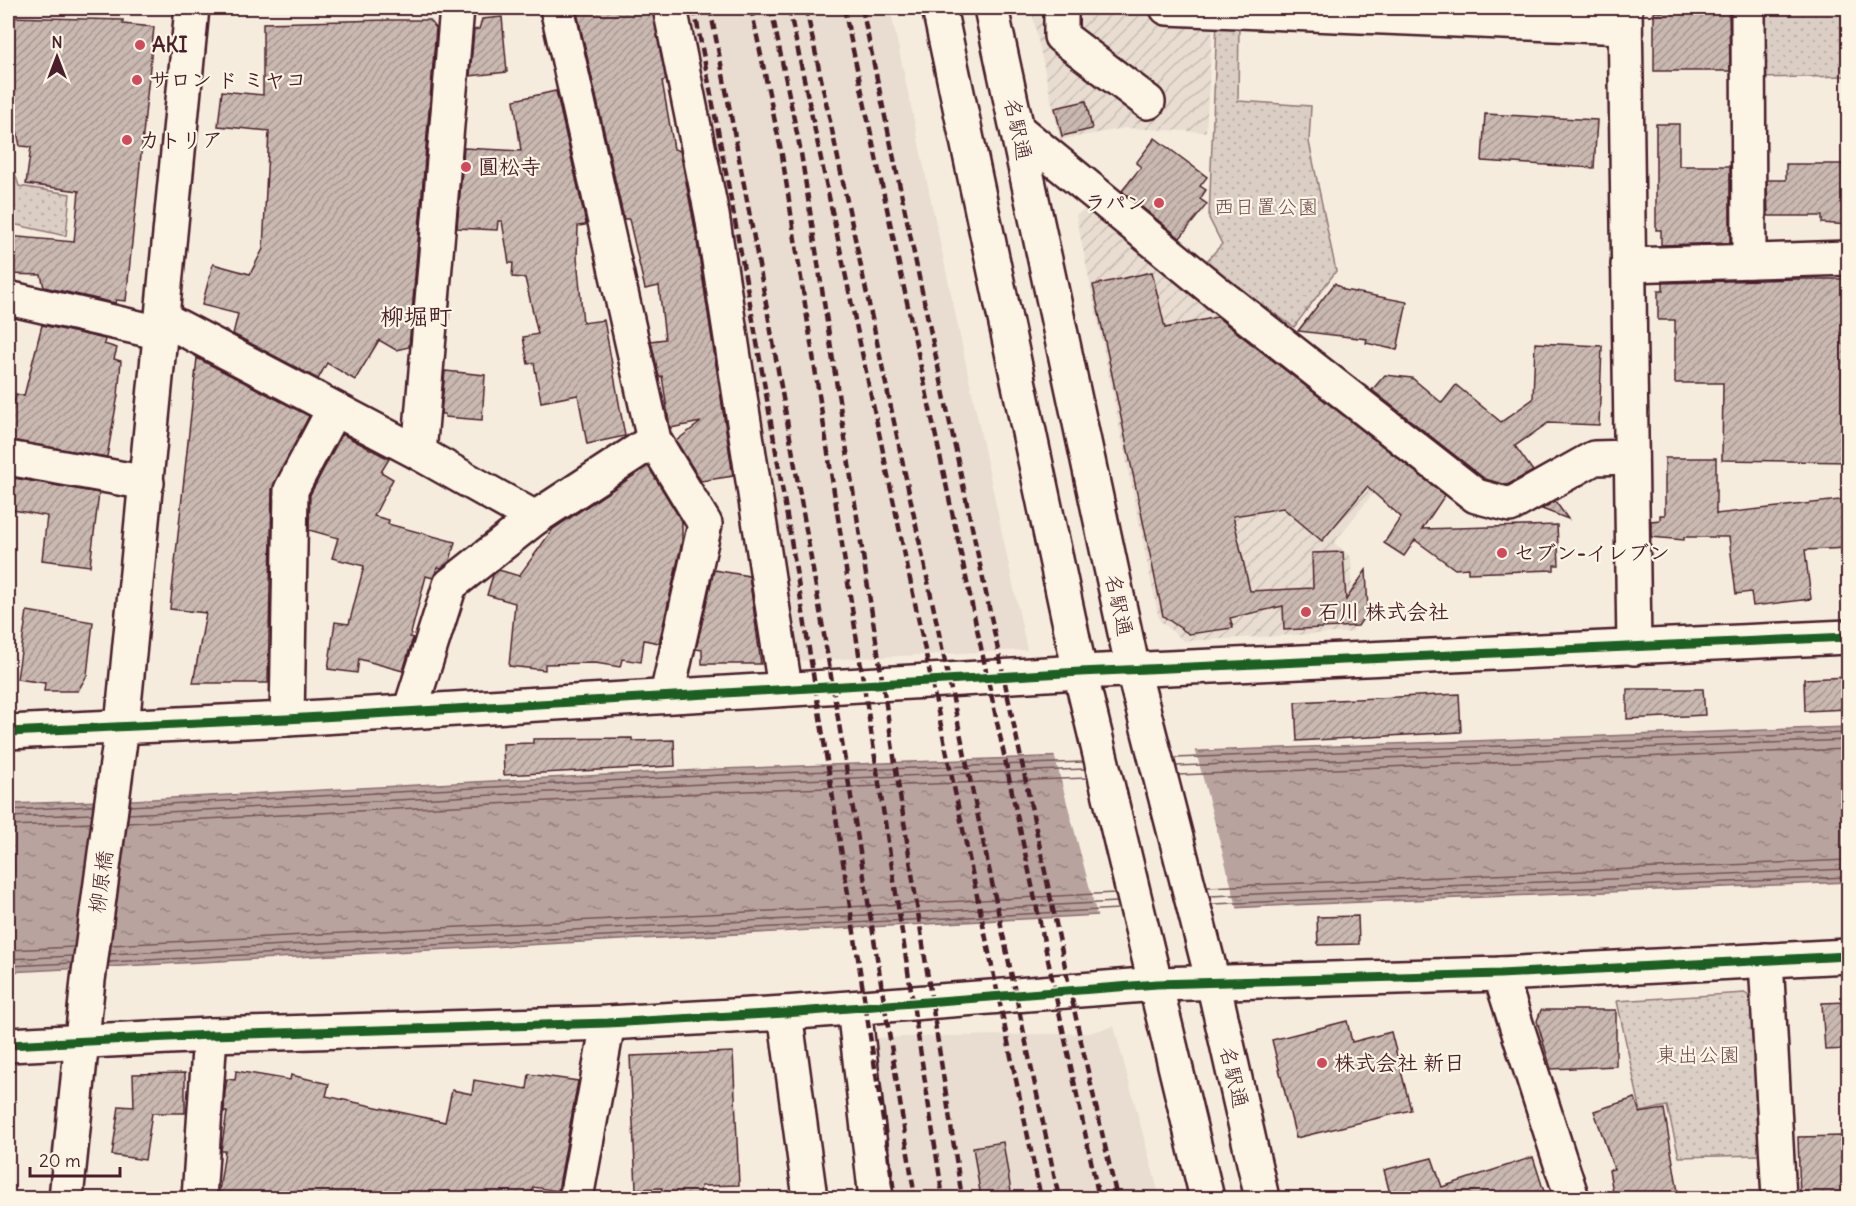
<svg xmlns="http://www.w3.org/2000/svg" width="1856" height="1206" viewBox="0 0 1856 1206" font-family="Delius,'Klee One',sans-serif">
	<defs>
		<pattern id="industrial-furrows" width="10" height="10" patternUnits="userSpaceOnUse" patternTransform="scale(1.5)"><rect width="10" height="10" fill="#e8ddd0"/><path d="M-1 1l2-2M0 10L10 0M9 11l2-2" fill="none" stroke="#c8bdb3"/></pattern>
		<pattern id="grass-dots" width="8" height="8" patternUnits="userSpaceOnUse" patternTransform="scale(1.5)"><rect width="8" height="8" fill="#dbcec4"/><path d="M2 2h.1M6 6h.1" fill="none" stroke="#bdb0a9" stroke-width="1.8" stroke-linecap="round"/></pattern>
		<pattern id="water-ripples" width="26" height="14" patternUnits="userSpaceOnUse" patternTransform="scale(1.5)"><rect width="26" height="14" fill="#b8a39e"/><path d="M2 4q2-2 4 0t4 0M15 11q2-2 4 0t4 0" fill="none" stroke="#988481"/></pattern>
		<pattern id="building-hatch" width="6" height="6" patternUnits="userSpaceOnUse" patternTransform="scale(1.5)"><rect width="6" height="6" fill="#cab9b1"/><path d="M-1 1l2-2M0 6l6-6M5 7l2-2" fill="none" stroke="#a69690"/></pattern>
	</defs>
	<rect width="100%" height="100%" fill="#f5ecde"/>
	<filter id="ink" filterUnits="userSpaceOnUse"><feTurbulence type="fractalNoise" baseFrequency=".0167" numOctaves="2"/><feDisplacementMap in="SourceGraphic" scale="12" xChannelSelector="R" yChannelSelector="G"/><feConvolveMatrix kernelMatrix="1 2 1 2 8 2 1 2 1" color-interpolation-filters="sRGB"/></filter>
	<g filter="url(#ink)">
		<g fill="#e8ddd0">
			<polygon points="671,8 890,8 1027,650 796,661"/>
			<polygon points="1114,1026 1160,1198 886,1198 864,1038 1089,1033"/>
		</g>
		<g fill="url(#industrial-furrows)">
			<polygon points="1031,8 1213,19 1206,132 1125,128 1060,140"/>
			<polygon points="1096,203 1407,450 1334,543 1351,557 1353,632 1184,641 1159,620 1076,215"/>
		</g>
		<g fill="url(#grass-dots)" stroke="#927678" stroke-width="1.5">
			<polygon points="1758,8 1848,8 1848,76 1759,78"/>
			<polygon points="1217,20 1239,21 1238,101 1311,106 1309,142 1336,271 1294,327 1204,264 1222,244 1209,218"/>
			<polygon points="8,152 19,186 70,194 66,236 8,223"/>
			<polygon points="1745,993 1755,1002 1759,1155 1679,1157 1667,1106 1641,1112 1617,1001"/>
		</g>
		<polygon fill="url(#water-ripples)" stroke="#8c6e70" stroke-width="1.5" points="1848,727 1848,882 1290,905 8,972 8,804 133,800 721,769"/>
		<polygon fill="#f5ecde" points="1195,748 1238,911 1098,919 1054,754"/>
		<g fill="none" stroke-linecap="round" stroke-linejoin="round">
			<g stroke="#765459" stroke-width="1.5">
				<polyline points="1174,758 1848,733"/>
				<polyline points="1176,766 1848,740"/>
				<polyline points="1178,775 1848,749"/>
				<polyline points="129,806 721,775 1083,762"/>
				<polyline points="8,810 93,806"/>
				<polyline points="128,814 722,783 1085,769"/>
				<polyline points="8,817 92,814"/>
				<polyline points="127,823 722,792 1087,778"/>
				<polyline points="8,826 91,823"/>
				<polyline points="1207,887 1848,860"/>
				<polyline points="1210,896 1848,869"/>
				<polyline points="1212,904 1848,877"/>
				<polyline points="111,945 1115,893"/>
				<polyline points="8,950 74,947"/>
				<polyline points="110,954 1117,902"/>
				<polyline points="8,959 73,956"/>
				<polyline points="109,962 1119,909"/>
				<polyline points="8,966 72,963"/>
			</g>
		</g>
		<g fill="url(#building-hatch)" stroke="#4a1f2b" stroke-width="1.5">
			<polygon points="576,8 652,8 666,80 662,81 674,149 680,151 695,229 733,476 701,481 676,441 701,422 670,428 662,376 659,377 651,341 665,339 659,286 645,289 629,219 624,219"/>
			<polygon points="1654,12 1729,12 1730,71 1654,71"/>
			<polygon points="8,17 123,20 123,24 154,27 126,301 116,300 115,303 44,287 41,275 8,274 8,236 74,242 79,191 26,184 31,147 20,146 15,122 8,121"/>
			<polygon points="502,17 507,72 470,76 474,30 479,29 482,19"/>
			<polygon points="389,20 430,20 436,28 409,347 396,350 379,340 355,380 327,363 318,379 233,334 238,314 202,305 213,264 250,274 263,249 269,131 218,126 222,91 263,95 263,23"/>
			<polygon points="556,91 586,223 585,225 578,226 577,257 583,323 604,320 625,436 587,444 578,395 541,402 534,363 528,364 523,337 538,334 525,278 512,277 513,263 509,263 502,221 498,221 497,230 457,228 464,148 521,151 514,100"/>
			<polygon points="1086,101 1092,129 1062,136 1055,108"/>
			<polygon points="1485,114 1597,120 1594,168 1482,161"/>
			<polygon points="1656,124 1679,124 1679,166 1730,166 1730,243 1661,245 1661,230 1656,230"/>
			<polygon points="1155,138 1207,177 1200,186 1206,190 1200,199 1207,204 1180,238 1122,191 1141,167 1136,163"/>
			<polygon points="1786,164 1848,164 1848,225 1822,223 1822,216 1768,216 1767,180 1786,180"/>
			<polygon points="1152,272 1165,328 1217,317 1445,495 1422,529 1557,525 1559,565 1554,565 1554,570 1468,573 1468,568 1455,569 1415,540 1404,556 1384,543 1401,517 1367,487 1322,541 1283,508 1233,516 1250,591 1313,588 1312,553 1343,552 1346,600 1366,570 1368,611 1358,626 1284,630 1283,606 1230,618 1233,628 1189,634 1163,616 1093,285"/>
			<polygon points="1795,279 1848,279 1848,462 1722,460 1723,383 1675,383 1675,320 1658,320 1658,291 1663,291 1663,283"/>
			<polygon points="1335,283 1344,290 1407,302 1397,350 1366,343 1367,339 1298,331"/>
			<polygon points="42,325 105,339 104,344 117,348 114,359 121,361 118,395 107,457 8,440 8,400 15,401 16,394 24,396"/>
			<polygon points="1535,343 1602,346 1599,425 1548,423 1515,446 1533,471 1507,485 1485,479 1372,390 1385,375 1412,378 1442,403 1456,385 1501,422 1533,399"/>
			<polygon points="197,358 309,416 272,489 268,683 193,683 206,613 170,609"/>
			<polygon points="445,371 485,375 482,420 445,417 445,414 441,414"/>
			<polygon points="342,434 389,459 381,472 393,479 374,516 389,520 388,524 455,542 450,561 441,568 438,567 433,578 426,576 410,637 413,638 403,671 359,659 357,673 328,669 335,622 349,624 364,566 332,558 338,538 309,530 310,495"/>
			<polygon points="1665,458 1716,458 1716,514 1848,499 1848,548 1805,550 1811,599 1753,606 1751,592 1736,594 1729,537 1684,537 1684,540 1651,537 1651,521 1660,520 1660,515 1665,515"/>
			<polygon points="648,466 682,522 682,542 659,643 644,640 641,662 622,659 620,667 595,663 545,664 545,670 509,666 515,603 487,595 493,575 499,570 519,576 553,529"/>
			<polygon points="8,477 99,493 90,566 42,560 47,516 8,509"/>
			<polygon points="1555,501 1568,519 1542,509"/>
			<polygon points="714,570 749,576 761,664 702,664 702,650 696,649"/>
			<polygon points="27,611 93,622 87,675 78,691 44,691 45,683 17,679"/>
			<polygon points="1848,677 1848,709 1805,711 1804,679"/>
			<polygon points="1627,689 1703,689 1705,715 1627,719"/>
			<polygon points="1459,694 1461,732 1297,741 1295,702"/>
			<polygon points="632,738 632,741 674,740 675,766 504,775 503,744 533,743 533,739"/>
			<polygon points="1358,916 1359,944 1318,945 1317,917"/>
			<polygon points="1848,1002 1848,1049 1825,1050 1822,1003"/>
			<polygon points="1541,1010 1616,1010 1616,1066 1551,1069 1537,1021"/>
			<polygon points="1347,1021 1352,1042 1391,1032 1411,1110 1296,1138 1272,1040"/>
			<polygon points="733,1052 739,1185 701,1186 699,1198 661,1198 662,1188 636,1189 630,1056"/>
			<polygon points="236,1071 290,1080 291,1075 329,1084 326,1096 445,1122 452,1090 472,1094 474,1080 527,1089 529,1074 578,1081 558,1191 533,1187 531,1198 218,1198 225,1151 221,1151 227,1112 224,1112 225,1091 227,1079 235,1080"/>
			<polygon points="185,1073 185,1113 152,1113 145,1160 112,1155 119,1106 134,1107 133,1074"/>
			<polygon points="1635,1098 1640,1113 1664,1109 1679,1198 1614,1198 1609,1170 1614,1169 1594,1111"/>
			<polygon points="1842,1136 1843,1198 1800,1198 1798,1137"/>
			<polygon points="1003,1142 1012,1198 981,1198 973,1147"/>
			<polygon points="1533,1157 1546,1198 1391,1198 1384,1170 1432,1158 1442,1187"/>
		</g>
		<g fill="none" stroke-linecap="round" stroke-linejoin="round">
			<g stroke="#4a1f2b" stroke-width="38">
				<g id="minor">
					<polyline points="557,8 654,440 705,524 667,695"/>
					<polyline points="670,8 712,215 785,688"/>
					<polyline points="1061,8 1061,36 1148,102"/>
					<polyline points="1167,8 1625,27"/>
					<polyline points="1625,8 1634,648"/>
					<polyline points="1748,8 1749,261"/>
					<polyline points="1018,130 1221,296 1476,496 1510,505 1594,458 1631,457"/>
					<polyline points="1628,265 1848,258"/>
					<polyline points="8,298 161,333"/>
					<polyline points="162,318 419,453 535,518"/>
					<polyline points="419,453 457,8"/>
					<polyline points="8,458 147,483"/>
					<polyline points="410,711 450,585 535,518 654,440"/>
					<polyline points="287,719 291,490 334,409"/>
					<polyline points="8,732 287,719 1080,672 1848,637"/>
					<polyline points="1766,960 1779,1198"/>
					<polyline points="1500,974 1572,1198"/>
					<polyline points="854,1008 876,1198"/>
					<polyline points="785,1013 810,1198"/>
					<polyline points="8,1045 210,1035 608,1023 785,1013 1157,984 1500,974 1848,956"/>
					<polyline points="66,1198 88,980 122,726 192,8"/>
					<polyline points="199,1198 210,1035"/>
					<polyline points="576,1198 608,1023"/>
				</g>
			</g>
			<g stroke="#4a1f2b" stroke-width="38">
				<g id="major">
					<polyline points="939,8 1080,672 1207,1198"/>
					<polyline points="991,8 1133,670 1213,982 1262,1198"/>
				</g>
			</g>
			<use href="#minor" stroke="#fcf5e5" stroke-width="33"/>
			<use href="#major" stroke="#fcf5e5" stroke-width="33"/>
			<g stroke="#4a1f2b" stroke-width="4.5" stroke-dasharray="9 4.5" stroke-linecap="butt">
				<path d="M694,8C773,402 834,801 895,1198"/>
				<path d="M710,8C788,403 853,801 915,1198"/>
				<polyline points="751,8 782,155 943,1198"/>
				<polyline points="771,8 801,153 962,1198"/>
				<polyline points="789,8 1041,1198"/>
				<polyline points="806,8 1059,1198"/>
				<polyline points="844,8 1099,1198"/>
				<polyline points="862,8 1080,1037 1117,1198"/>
			</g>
			<g stroke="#fcf5e5" stroke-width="13">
				<g id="cycleway">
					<polyline points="8,732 287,719 1080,672 1848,637"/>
					<polyline points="8,1045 210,1035 608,1023 785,1013 1157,984 1500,974 1848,956"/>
				</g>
			</g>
			<use href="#cycleway" stroke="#1b5e20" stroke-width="9"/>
		</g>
	</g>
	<g fill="#d1495b" stroke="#fcf5e5" stroke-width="2">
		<circle cx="140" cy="45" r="6"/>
		<circle cx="137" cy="80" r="6"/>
		<circle cx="127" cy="140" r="6"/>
		<circle cx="466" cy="167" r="6"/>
		<circle cx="1159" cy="203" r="6"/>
		<circle cx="1502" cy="553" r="6"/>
		<circle cx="1306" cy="612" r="6"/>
		<circle cx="1322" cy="1063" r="6"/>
	</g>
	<g text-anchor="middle" stroke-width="4.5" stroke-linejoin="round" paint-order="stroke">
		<g font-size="21" font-weight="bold" fill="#4a1f2b" stroke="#fcf5e5" text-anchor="start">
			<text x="152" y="52">AKI</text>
			<text x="149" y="87">サロン ド ミヤコ</text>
			<text x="139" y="147">カトリア</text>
			<text x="478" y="174">圓松寺</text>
			<text x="1147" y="210" text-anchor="end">ラパン</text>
			<text x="1514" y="560">セブン-イレブン</text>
			<text x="1318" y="619">石川 株式会社</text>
			<text x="1334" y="1070">株式会社 新日</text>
		</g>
		<g font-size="21" fill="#4a1f2b" stroke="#fcf5e5">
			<text transform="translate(1018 129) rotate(78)" y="7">名駅通</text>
			<text transform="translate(1119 605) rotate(78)" y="7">名駅通</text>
			<text transform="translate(101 882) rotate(-82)" y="7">柳原橋</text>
			<text transform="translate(1234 1077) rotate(77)" y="7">名駅通</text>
		</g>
		<g font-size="21" fill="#6e4b51" stroke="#fcf5e5">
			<text x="1266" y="214">西日置公園</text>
			<text x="1698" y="1062">東出公園</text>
		</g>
		<g font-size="24" font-weight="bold" fill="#4a1f2b" stroke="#fcf5e5">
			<text x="416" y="325">柳堀町</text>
		</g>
	</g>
	<rect width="1856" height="1206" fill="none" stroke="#fcf5e5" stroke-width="30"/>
	<rect x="15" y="15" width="1826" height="1176" fill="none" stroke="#4a1f2b" stroke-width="2" filter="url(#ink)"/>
	<g transform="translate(57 57)" stroke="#fcf5e5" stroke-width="4.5" paint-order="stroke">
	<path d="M0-4.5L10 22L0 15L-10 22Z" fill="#4a1f2b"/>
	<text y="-9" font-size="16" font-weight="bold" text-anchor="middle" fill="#4a1f2b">N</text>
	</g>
	<path d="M30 1167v9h90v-9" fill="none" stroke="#4a1f2b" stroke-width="3"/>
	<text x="39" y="1167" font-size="18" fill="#4a1f2b" stroke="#fcf5e5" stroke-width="4.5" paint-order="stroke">20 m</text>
</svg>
